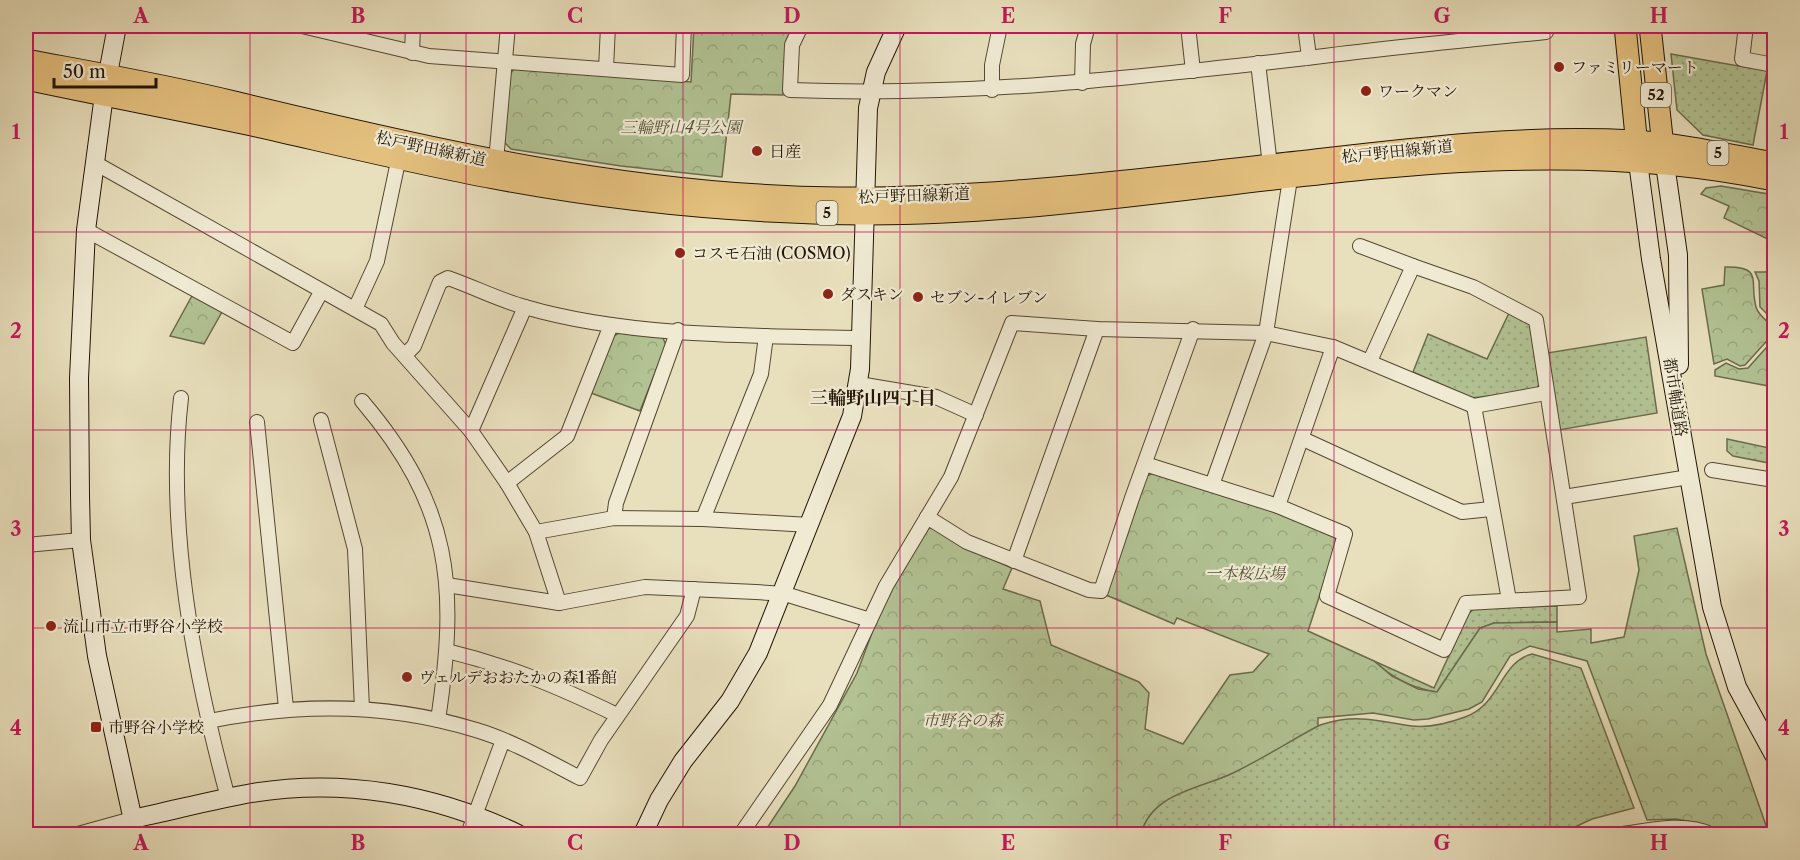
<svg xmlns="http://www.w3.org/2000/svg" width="1800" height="860" viewBox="0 0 1800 860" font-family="'Libre Caslon Text','Noto Serif JP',serif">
	<defs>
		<pattern id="grass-dots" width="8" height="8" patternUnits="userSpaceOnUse" patternTransform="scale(1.5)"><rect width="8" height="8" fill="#b2c293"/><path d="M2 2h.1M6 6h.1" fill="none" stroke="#99a67d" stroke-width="1.8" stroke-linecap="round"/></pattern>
		<pattern id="forest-crowns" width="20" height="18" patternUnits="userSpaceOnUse" patternTransform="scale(1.5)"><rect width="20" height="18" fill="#b2c293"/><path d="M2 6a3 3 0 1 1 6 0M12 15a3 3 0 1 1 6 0" fill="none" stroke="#99a67d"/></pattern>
	</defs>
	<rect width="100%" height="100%" fill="#e8dfbc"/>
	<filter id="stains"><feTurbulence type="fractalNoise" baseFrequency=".00333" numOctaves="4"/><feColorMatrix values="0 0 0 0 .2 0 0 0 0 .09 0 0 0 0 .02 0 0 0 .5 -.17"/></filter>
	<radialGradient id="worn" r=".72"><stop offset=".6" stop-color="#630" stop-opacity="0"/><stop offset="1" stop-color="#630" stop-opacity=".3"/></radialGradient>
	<g fill="url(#grass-dots)" stroke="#6a6b4c" stroke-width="1.5">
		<polygon points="1671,54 1767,71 1753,145 1703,135 1677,110"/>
		<polygon points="1509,313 1530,324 1539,385 1535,390 1472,398 1413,372 1428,334 1487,359"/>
		<polygon points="1646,337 1657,413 1559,430 1547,353"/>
		<polygon points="1727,439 1774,449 1774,464 1733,456 1727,451"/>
		<path d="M1557,606V622L1494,623L1480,628L1437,692C1411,688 1393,678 1374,661L1434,688L1468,614L1475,608Z"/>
		<path d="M1532,654L1581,668L1634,808L1592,819L1560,834H1141C1145,817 1158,804 1175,795C1193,784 1216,782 1234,772C1268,754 1301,726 1340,720C1366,716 1387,723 1412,726C1430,728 1449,723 1465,717C1501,704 1500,662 1532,654Z"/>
	</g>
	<g fill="url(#forest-crowns)" stroke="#6a6b4c" stroke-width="1.5">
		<polygon points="694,26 793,26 786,42 783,95 731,94 722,177 621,166 511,149 504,142 510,74 514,69 691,82"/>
		<polygon points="1721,186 1774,195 1774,242 1724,218 1729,206 1701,194 1706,188"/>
		<polygon points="1774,261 1774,321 1760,307 1759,281 1755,272 1766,272"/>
		<path d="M1725,267C1764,266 1749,281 1756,307C1758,315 1768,322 1774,328V333L1745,365L1740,366L1727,359L1714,364L1702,289L1724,285Z"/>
		<polygon points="193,294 223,310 204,344 170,336"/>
		<polygon points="619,333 662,336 666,345 640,411 591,393 612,337"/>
		<polygon points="1774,339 1774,387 1715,376 1715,370 1726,363 1739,369 1748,368"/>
		<path d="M1153,473L1274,512L1335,536L1337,542L1308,631L1374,661L1392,676L1418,689L1437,692L1480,628L1494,623L1557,622V632L1591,629V643L1624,637L1639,570L1634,536L1677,528L1706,654L1769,834H1727L1693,822L1676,819L1647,820L1587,661L1530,646L1510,656L1482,702L1469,709L1428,719L1414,720L1373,713L1318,718V726C1290,741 1262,759 1233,773C1200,789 1151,793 1141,834H1044L1029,827L1014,834H763L795,786L857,673L882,606L927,529L934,527L963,546L1012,568L1003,589L1040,601L1051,645L1139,682L1149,693L1145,729L1183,744L1230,675L1253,672L1269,654L1177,618L1174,624L1106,595L1147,476Z"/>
	</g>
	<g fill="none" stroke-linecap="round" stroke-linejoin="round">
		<g stroke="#544732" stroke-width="16">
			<g id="street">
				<polyline points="302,26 429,56 682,75 684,26"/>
				<path d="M801,26L792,45L790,90C967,97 1132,78 1307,58C1386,48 1466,40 1546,32V26"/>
				<polyline points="1188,26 1193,71"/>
				<polyline points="1305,26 1309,57"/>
				<polyline points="1746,26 1742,59 1774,65"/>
				<polyline points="412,53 413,26"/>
				<polyline points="1258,63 1270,165"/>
				<polyline points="606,69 608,26"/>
				<polyline points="1082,83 1083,44 1088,26"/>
				<polyline points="992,90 992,65 1000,26"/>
				<polyline points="496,161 508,26"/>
				<polyline points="95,163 381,324 393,343 471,431 507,483 536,532 559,603 645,587 756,592 785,594 870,620 886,586 951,477 1012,323 1097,329 1266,333 1333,347 1474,406 1546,393"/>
				<polyline points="86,230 293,343 321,292"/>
				<polyline points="1360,246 1413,266"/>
				<polyline points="355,309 377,261 399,157"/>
				<path d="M405,355L414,346L440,282L448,278C474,287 499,300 525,307C627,337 755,336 862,338"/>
				<polyline points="859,384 936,397 976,415"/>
				<path d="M181,398C166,528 194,672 228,798"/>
				<path d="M362,401C452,507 458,586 438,720"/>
				<polyline points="1474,406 1509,600"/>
				<polyline points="321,420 355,549 362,709"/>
				<polyline points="257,422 286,708"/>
				<polyline points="471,431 525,307"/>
				<polyline points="1303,439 1462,512 1491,509"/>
				<polyline points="1145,464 1278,506 1345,534 1327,596 1444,650 1466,603 1579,597 1536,320 1473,287 1413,266 1370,361"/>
				<polyline points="1712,470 1774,480"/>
				<polyline points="507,483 567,436 611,325"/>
				<polyline points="1212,485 1266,333 1290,179"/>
				<polyline points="1564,497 1689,477"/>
				<polyline points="1278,506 1333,347"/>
				<polyline points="927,517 967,542 1089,590 1101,591 1132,498 1193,329"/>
				<polyline points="614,518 616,503 678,330"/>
				<polyline points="703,519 761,374 766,336"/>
				<polyline points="536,532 614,518 703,519 810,525"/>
				<polyline points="26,545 81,540"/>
				<polyline points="1014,561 1097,329"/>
				<polyline points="447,585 559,603"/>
				<path d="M447,651C510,666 559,687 617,715"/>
				<path d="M209,721C298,703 389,703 476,730C513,741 547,761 580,778L601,740L687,616L694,589"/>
				<polyline points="78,834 132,819"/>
				<polyline points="468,834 503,740"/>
				<polyline points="741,834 830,705 870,620"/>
				<path d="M1623,834C1649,830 1686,822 1710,834"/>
			</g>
		</g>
		<g stroke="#231404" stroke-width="20">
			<g id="secondary">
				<polyline points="117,26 104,95 86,230 79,378 80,496 81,540 97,656 136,834"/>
				<polyline points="1638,162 1651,259 1712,607 1737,687 1774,755"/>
				<polyline points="1665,164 1678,255 1679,365"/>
				<path d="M132,819C172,811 211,800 252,793C343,778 435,794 518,834"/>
				<polyline points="643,834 659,800 683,761 730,701 758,653 852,416 860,369 868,108 876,72 897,26"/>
			</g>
		</g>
		<g stroke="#231404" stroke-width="23">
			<g id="primary">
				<polyline points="1625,26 1638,156"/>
				<polyline points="1650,26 1664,156"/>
				<path d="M26,60C95,73 165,85 234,102C432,150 633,196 838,198C992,199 1145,179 1298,162C1410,149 1521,135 1634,141C1681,144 1728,155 1774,163"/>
				<path d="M26,79C101,95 176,109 252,125C332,143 413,163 494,178C616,201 741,213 865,214C1168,215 1472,117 1774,180"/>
			</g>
		</g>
		<use href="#street" stroke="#f0ead3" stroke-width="14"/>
		<use href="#secondary" stroke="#f0ead3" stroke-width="18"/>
		<use href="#primary" stroke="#e4c07e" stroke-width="21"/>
	</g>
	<path fill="none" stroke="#c2185b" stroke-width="1.5" stroke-opacity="0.55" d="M250,26V834M466,26V834M683,26V834M900,26V834M1117,26V834M1334,26V834M1550,26V834M26,232H1774M26,430H1774M26,628H1774"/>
	<g fill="#8f2418" stroke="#f0ead3" stroke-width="2">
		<circle cx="1559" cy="67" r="6"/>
		<circle cx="1366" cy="91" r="6"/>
		<circle cx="757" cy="151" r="6"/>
		<circle cx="680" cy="253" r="6"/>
		<circle cx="828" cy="294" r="6"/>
		<circle cx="918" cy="297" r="6"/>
		<circle cx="51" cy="626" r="6"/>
		<circle cx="407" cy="677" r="6"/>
		<rect x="90" y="721" width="12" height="12" rx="3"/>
	</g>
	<g text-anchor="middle" stroke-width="4.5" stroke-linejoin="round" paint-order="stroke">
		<g fill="#f0ead3" stroke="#605442" stroke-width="1.5">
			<rect x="1641" y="83" width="30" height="24" rx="4.5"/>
			<rect x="1707.5" y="141" width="21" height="24" rx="4.5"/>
			<rect x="816.5" y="201" width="21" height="24" rx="4.5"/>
		</g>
		<g font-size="15" font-weight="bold" fill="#231404">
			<text x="1656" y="100">52</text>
			<text x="1718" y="158">5</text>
			<text x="827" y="218">5</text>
		</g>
		<g font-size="16" fill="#231404" stroke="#f0ead3" text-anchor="start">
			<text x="1571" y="73">ファミリーマート</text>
			<text x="1378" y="97">ワークマン</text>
			<text x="769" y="157">日産</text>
			<text x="692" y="259">コスモ石油 (COSMO)</text>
			<text x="840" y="300">ダスキン</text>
			<text x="930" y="303">セブン-イレブン</text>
			<text x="63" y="632">流山市立市野谷小学校</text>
			<text x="419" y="683">ヴェルデおおたかの森1番館</text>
			<text x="108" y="733">市野谷小学校</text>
		</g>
		<g font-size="16" font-style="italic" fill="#555136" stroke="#f0ead3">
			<text x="681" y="133">三輪野山4号公園</text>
			<text x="1245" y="579">一本桜広場</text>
			<text x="963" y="726">市野谷の森</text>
		</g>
		<g font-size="16" fill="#231404" stroke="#f0ead3">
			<text transform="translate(431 148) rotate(12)" y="6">松戸野田線新道</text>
			<text transform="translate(1397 151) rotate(-6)" y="6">松戸野田線新道</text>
			<text transform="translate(914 195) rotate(-2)" y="6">松戸野田線新道</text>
			<text transform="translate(1676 397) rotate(81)" y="6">都市軸道路</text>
		</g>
		<g font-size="18" font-weight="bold" fill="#231404" stroke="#f0ead3">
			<text x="873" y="404">三輪野山四丁目</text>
		</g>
	</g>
	<rect width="1800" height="860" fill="none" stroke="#e8dfbc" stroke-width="66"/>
	<path d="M54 78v9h102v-9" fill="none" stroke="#231404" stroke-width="3"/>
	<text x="63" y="78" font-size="18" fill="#231404" stroke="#f0ead3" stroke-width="4.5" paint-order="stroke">50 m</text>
	<rect x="33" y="33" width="1734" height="794" fill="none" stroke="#c2185b" stroke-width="2"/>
	<g font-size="20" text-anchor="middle" font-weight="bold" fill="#c2185b">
		<text x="141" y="23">A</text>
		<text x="358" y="23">B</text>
		<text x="575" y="23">C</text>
		<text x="792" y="23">D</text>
		<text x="1008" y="23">E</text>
		<text x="1225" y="23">F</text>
		<text x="1442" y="23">G</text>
		<text x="1659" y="23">H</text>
		<text x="16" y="139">1</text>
		<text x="1784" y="139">1</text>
		<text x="16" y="338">2</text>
		<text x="1784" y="338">2</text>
		<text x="16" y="536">3</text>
		<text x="1784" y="536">3</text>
		<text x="16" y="735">4</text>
		<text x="1784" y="735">4</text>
		<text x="141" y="850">A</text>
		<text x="358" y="850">B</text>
		<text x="575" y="850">C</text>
		<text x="792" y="850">D</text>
		<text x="1008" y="850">E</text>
		<text x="1225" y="850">F</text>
		<text x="1442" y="850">G</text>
		<text x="1659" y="850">H</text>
	</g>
	<rect width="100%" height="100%" filter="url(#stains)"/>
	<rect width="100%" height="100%" fill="url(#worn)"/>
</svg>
